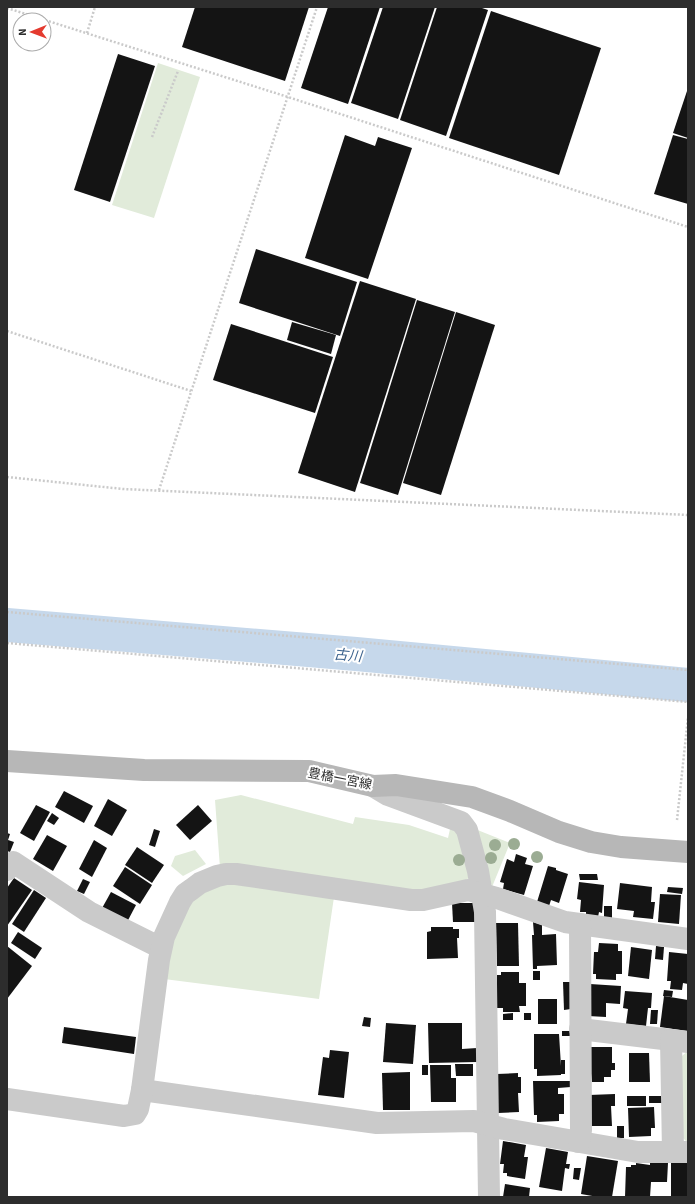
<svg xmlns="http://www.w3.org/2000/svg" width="695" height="1204" viewBox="0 0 695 1204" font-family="'Source Sans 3','Noto Sans JP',sans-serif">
	<rect width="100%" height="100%" fill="#fff"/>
	<g fill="#e1ebda">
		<polygon points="158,63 200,77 154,218 112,205"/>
		<polygon points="241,795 353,824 355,817 409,825 448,838 450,829 458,831 471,876 465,881 419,893 220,868 215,800"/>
		<polygon points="475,829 510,843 492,887"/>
		<polygon points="195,850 206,864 183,876 171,866 175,856"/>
		<polygon points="224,881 334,897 319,999 164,979 168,946 190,899"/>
		<polygon points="688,1051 688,1143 678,1133 677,1060"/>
	</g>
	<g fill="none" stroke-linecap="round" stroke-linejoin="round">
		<polyline stroke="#c6d8eb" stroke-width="34" points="7,625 356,654 688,685"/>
	</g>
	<g fill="#141414">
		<polygon points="195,7 309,7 285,81 182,47"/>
		<polygon points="328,7 380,7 348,104 301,88"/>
		<polygon points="383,7 435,7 398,119 351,103"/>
		<polygon points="437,7 479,7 488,10 446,136 400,120"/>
		<polygon points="491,11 601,48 559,175 449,138"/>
		<polygon points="118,54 155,66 110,202 74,190"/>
		<polygon points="688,88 688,138 673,133"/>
		<polygon points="345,135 375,146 378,137 412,148 368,279 305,258"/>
		<polygon points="673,135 688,139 688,204 654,194"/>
		<polygon points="256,249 357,282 340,336 239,303"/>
		<polygon points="360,281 416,299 355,492 298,473"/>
		<polygon points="417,300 455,312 398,495 360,483"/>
		<polygon points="456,312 495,325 441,495 403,483"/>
		<polygon points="292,322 336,335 331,354 287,340"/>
		<polygon points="231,324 333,357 315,413 213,380"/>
		<polygon points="64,791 93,806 84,823 55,807"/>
		<polygon points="108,799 127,810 112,836 94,826"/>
		<polygon points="36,805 50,812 34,841 20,833"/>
		<polygon points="198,805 212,821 190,840 176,825"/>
		<polygon points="52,813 59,818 54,825 47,821"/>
		<polygon points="154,829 160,831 155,847 149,845"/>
		<polygon points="7,833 10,834 8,840 14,842 10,852 7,851"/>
		<polygon points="47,835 67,846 53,871 33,859"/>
		<polygon points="94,840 107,848 92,877 79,869"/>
		<polygon points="137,847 164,865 152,883 125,865"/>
		<polygon points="516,854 527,858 525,864 533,866 524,895 503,889 504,883 500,882 507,859 514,862"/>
		<polygon points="548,866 556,868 556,870 568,874 559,903 551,900 549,906 537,902"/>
		<polygon points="125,867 152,885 140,904 113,886"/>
		<polygon points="579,874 597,874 598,880 580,880"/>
		<polygon points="14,878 32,890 7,926 7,888"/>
		<polygon points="83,879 90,882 84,894 77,891"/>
		<polygon points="579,882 604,885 602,913 599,912 598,917 586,916 586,912 580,912 581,900 577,899"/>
		<polygon points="620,883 652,887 651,902 655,902 653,919 633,917 634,911 617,909"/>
		<polygon points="668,887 683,888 682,894 667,892"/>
		<polygon points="34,890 46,898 24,932 12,924"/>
		<polygon points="111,892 136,905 126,924 101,910"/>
		<polygon points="660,894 681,895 679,924 658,922"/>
		<polygon points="452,903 475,903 475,922 453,922"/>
		<polygon points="604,906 612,906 612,918 604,919"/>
		<polygon points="533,922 542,925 542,935 556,934 557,965 537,966 537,969 533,969 532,935 534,935"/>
		<polygon points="496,923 518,923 519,966 497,966"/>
		<polygon points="431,927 453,927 453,929 459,929 459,938 457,938 458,958 427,959 427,932 431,931"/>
		<polygon points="18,932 42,948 35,959 11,943"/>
		<polygon points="599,943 618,944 618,951 622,951 622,974 616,974 616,980 596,979 596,974 593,974 594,952 598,952"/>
		<polygon points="7,946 32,966 7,999"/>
		<polygon points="656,946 664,947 663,960 655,959"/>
		<polygon points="631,947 652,950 649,979 628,976"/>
		<polygon points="669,952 688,954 688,984 683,983 682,990 670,989 671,981 667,981"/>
		<rect x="533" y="971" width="7" height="9"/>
		<polygon points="501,972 519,972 519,983 526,983 526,1006 519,1006 520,1012 503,1012 503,1008 497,1008 497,975 501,975"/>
		<polygon points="563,982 570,982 571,1009 564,1010"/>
		<polygon points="590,984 621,986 620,1004 606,1003 606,1017 588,1016"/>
		<polygon points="664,990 673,991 672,997 663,996"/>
		<polygon points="625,991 652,993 651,1008 648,1008 646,1026 626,1024 628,1009 623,1008"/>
		<polygon points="664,996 688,1000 687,1031 660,1027"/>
		<rect x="538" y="999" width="19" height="25"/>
		<polygon points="651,1010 658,1010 657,1024 650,1024"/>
		<polygon points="513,1013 513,1020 503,1020 503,1014"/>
		<rect x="524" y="1013" width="7" height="7"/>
		<polygon points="364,1017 371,1018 370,1027 362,1026"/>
		<polygon points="386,1023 416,1025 413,1064 383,1062"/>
		<polygon points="428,1023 462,1023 462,1049 477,1048 477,1062 429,1063"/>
		<polygon points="64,1027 136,1037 134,1054 62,1043"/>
		<rect x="562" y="1031" width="8" height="5"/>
		<polygon points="534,1034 559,1034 561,1066 561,1060 565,1060 565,1074 561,1074 561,1075 537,1076 537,1069 534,1069"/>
		<polygon points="588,1047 612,1047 612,1063 615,1063 615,1070 611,1070 611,1077 604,1077 604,1082 592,1082"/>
		<polygon points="330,1050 349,1052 344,1098 318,1095 323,1057 329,1058"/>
		<polygon points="629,1053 649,1053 650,1082 629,1082"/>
		<polygon points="455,1064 473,1064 473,1076 456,1076"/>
		<rect x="422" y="1065" width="6" height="10"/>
		<polygon points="430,1065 451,1065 451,1078 456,1078 456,1102 431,1102"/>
		<polygon points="410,1072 410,1110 383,1110 382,1073"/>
		<polygon points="518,1073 518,1077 521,1077 521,1093 518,1093 519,1112 498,1113 497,1074"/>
		<polygon points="533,1081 570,1081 571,1087 558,1088 558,1094 564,1094 564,1114 559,1114 559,1121 537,1122 537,1115 534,1115"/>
		<polygon points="615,1094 615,1106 611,1106 612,1126 591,1126 589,1095"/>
		<rect x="627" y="1096" width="19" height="10"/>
		<rect x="649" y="1096" width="13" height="7"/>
		<polygon points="654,1107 655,1128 651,1128 651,1136 629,1137 628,1108"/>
		<rect x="617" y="1126" width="7" height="12"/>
		<polygon points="503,1141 526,1145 524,1157 528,1157 525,1179 507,1176 507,1173 503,1173 504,1164 500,1164"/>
		<polygon points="546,1148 568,1152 566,1164 570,1164 569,1169 565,1168 562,1191 539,1187"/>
		<polygon points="587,1156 618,1161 612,1197 598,1197 581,1194"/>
		<polygon points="650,1162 668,1163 667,1182 651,1182 650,1197 625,1197 626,1167 631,1167 631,1165 636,1165 636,1163 650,1165"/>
		<rect x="671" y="1163" width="17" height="34"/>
		<polygon points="574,1168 581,1168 579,1180 573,1179"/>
		<polygon points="505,1184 530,1188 529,1197 503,1197"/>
	</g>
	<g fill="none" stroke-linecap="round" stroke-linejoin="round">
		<g stroke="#cacaca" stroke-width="2.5" stroke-dasharray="2 2" stroke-linecap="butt">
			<polyline points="7,8 288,97 688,227"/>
			<polyline points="87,33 95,7"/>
			<polyline points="152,137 178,71"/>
			<polyline points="7,331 191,391"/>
			<polyline points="7,477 123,489 688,515"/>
			<polyline points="159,490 317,7"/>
			<polyline points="7,612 688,670"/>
			<polyline points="7,643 688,702"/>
			<polyline points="677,820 688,717"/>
		</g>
		<g stroke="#cacaca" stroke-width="22">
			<polyline points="373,786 388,795 461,822 467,830 478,871 485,912 489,1197"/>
			<polyline points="7,870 13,862 89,912 161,948"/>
			<polyline points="580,1029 688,1042"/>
			<polyline points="671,1040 673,1152"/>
			<polyline points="142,1090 377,1123 474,1121 504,1129 638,1152 688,1152"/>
			<polyline points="7,1099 124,1116 135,1114 138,1109 142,1090 159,960 164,937 180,902 185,894 192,889 200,883 217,876 226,874 236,874 411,900 423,900 468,890 497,898 565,922 688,939"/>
			<polyline points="579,1142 581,1130 580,924"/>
		</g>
		<polyline stroke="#b7b7b7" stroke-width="22" points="7,761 144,770 309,771 373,786 396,785 472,797 510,811 559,832 591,842 621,847 688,852"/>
	</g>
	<g fill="#9bac93">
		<circle cx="514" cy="844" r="6"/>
		<circle cx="495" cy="845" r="6"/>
		<circle cx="537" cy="857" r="6"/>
		<circle cx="491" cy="858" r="6"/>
		<circle cx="459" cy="860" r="6"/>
	</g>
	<g text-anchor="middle" stroke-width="4" stroke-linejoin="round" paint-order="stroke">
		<g font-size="13" fill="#2d2d2d" stroke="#fff">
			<text transform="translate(340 778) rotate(11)" y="5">豊橋一宮線</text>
		</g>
		<g font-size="14" font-style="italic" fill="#3c638e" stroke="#fff">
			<text transform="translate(348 655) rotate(5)" y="5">古川</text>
		</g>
	</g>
	<rect width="695" height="1204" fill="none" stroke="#2d2d2d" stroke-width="16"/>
	<g transform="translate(32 32) rotate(269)"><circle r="19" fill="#ffffff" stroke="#ababab"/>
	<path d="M0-3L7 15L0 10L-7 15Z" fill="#e43a2f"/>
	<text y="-6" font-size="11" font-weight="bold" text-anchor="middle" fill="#2d2d2d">N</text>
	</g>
</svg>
